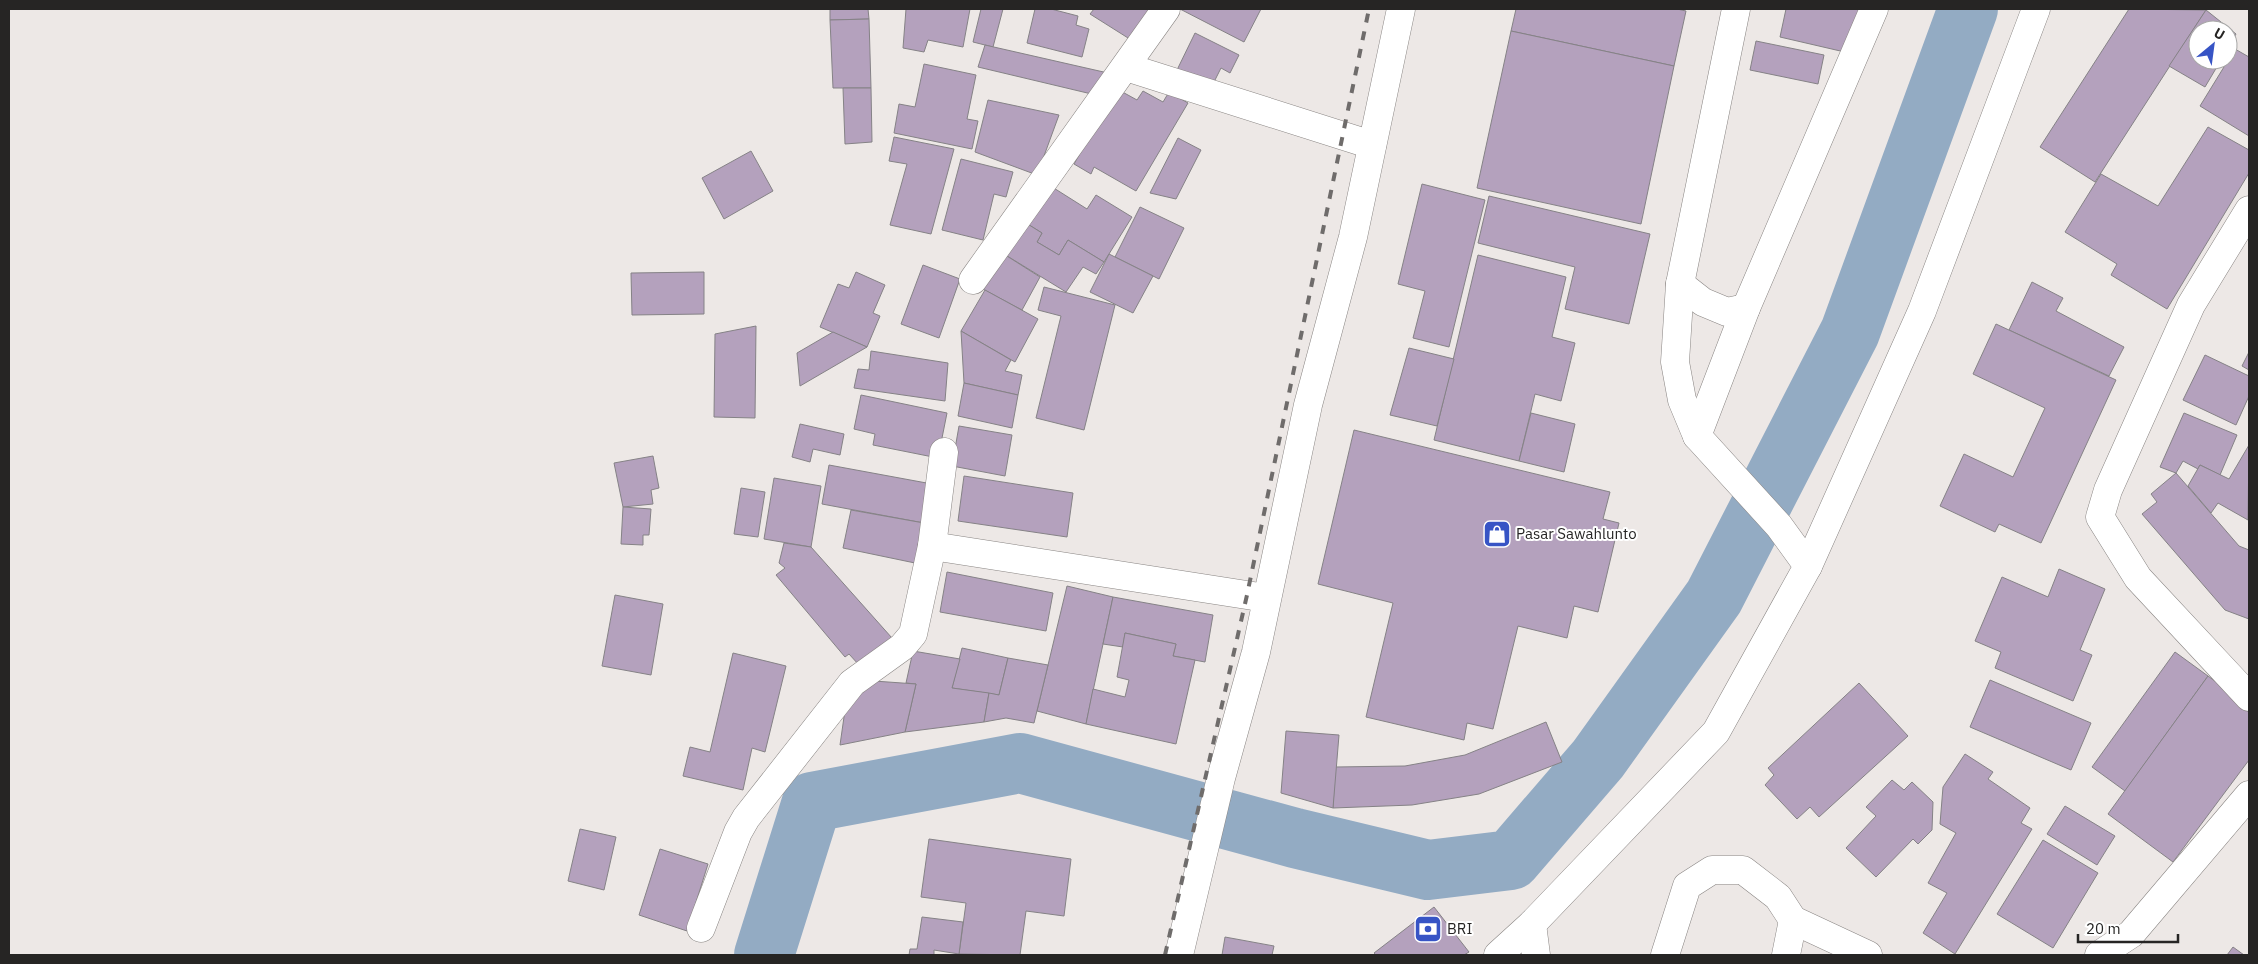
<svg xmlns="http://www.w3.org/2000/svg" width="2258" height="964" viewBox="0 0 2258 964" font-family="'IBM Plex Sans',sans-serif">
	<rect width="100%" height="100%" fill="#ede8e6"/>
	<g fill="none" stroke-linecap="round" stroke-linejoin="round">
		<polyline stroke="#93abc3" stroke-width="60" points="764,955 812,802 1020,763 1295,838 1428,870 1511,860 1598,759 1714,597 1850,332 1968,9"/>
	</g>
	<g fill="#b4a1bd" stroke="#858286">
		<polygon points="830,9 868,9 869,19 830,20"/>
		<polygon points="906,9 970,9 963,47 928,40 924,52 903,48"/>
		<polygon points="981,9 1003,9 993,47 973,42"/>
		<polygon points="1035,9 1051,9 1078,16 1076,25 1089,29 1082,57 1027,43"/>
		<polygon points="1094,9 1158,9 1136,43 1090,14"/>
		<polygon points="1180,9 1261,9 1244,42"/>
		<polygon points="1516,9 1677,9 1686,11 1674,66 1511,31"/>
		<polygon points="1786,9 1859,9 1849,53 1780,37"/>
		<polygon points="2129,9 2206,10 2095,182 2040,147"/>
		<polygon points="2206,10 2236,34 2228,48 2228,30 2198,30 2198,60 2221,60 2205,87 2169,66"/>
		<polygon points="869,19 871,88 833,88 830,20"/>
		<polygon points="1511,31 1674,66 1641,224 1477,188"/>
		<polygon points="1195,33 1239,55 1230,73 1221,68 1210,90 1176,72"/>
		<polygon points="1756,41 1824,55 1818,84 1750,70"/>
		<polygon points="985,45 1108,73 1100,96 978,67"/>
		<polygon points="2235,49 2249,57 2249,136 2200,106"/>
		<polygon points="924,64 976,75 967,119 978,121 972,149 894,133 899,104 915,107"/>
		<polygon points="843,88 871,88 872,142 845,144"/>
		<polygon points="1117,89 1137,100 1143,91 1163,102 1169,92 1188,103 1136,191 1094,167 1091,174 1074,164"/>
		<polygon points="988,100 1059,115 1037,175 975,152"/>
		<polygon points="2208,127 2249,150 2249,173 2167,309 2111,275 2117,264 2065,232 2101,174 2158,206"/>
		<polygon points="894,137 954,149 931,234 890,225 907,164 889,161"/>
		<polygon points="1178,138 1201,150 1176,199 1150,193"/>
		<polygon points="751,151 773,191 724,219 702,178"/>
		<polygon points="961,159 1013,172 1006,197 994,194 983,240 942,230"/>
		<polygon points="1422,184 1485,200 1449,347 1413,338 1425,291 1398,284"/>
		<polygon points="1049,185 1087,209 1096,195 1132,217 1104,262 1068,240 1059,255 1037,242 1042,233 1026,223"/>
		<polygon points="1489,196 1650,234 1629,324 1565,309 1575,267 1478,243"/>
		<polygon points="1140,207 1184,228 1159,279 1115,257"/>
		<polygon points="1026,223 1042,233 1037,242 1059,255 1068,240 1104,262 1096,274 1083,267 1066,292 999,251"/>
		<polygon points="999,251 1040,277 1022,310 979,287"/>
		<polygon points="1109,254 1153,276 1133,313 1090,292"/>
		<polygon points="1478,255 1566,277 1552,337 1575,343 1561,401 1535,394 1519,461 1434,440"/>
		<polygon points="923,265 960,279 939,338 901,324"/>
		<polygon points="704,272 704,314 632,315 631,273"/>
		<polygon points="856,272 885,285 873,313 880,316 867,347 820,327 838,284 849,288"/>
		<polygon points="2032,282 2063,298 2056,311 2124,347 2109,376 2009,330"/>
		<polygon points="1044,287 1115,305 1084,430 1036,418 1061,316 1038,310"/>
		<polygon points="985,290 1038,319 1015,362 961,331"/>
		<polygon points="1996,324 2116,380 2041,543 1999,524 1995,532 1940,506 1964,454 2013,477 2045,408 1973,374"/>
		<polygon points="756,326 755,418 714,417 715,334"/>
		<polygon points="961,331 1011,360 1005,371 1022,375 1018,395 964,383"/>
		<polygon points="833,332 867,347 800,386 797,353"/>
		<polygon points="1409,348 1454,359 1437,426 1390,415"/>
		<polygon points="871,351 948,363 945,401 854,388 858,369 869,370"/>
		<polygon points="2249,352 2249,370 2242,366"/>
		<polygon points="2205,355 2249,376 2249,396 2236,425 2183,400"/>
		<polygon points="964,383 1018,395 1012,428 958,416"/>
		<polygon points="861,395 947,413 938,458 873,445 875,434 854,429"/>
		<polygon points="1531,413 1575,424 1564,472 1519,461"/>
		<polygon points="2184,413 2237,435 2220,475 2200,465 2198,469 2183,461 2176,473 2160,467"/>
		<polygon points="800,424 844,434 840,455 813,449 810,462 792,457"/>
		<polygon points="959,426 1012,435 1005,476 952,466"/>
		<polygon points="1354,430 1610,492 1603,519 1619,523 1598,612 1574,606 1567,638 1518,626 1493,729 1467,723 1464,740 1366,717 1393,603 1318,584"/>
		<polygon points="2249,445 2248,520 2218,503 2211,513 2188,486 2200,465 2229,479"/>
		<polygon points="653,456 659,488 651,490 653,504 623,507 614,463"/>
		<polygon points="829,465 932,484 924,523 822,504"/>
		<polygon points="2176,473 2239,546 2249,550 2249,619 2225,610 2142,514 2157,502 2151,494"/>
		<polygon points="964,476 1073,493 1067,537 958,521"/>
		<polygon points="774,478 821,486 811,547 764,539"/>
		<polygon points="741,488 765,492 758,537 734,534"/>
		<polygon points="623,507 651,509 649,535 643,535 643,545 621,544"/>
		<polygon points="851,510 924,523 915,563 843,548"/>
		<polygon points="784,543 811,547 892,638 859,665 849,654 845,657 776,575 785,568 779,563"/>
		<polygon points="2059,569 2105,589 2080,650 2092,655 2073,701 1995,668 2001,652 1975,641 2002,577 2048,597"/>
		<polygon points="947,572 1053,593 1046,631 940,612"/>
		<polygon points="1067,586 1113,597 1086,724 1037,711"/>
		<polygon points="615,595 663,604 651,675 602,666"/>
		<polygon points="1113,597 1213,615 1205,662 1173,656 1176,644 1125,633 1123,647 1103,644"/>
		<polygon points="1125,633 1176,644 1173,656 1195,660 1176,744 1086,724 1093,689 1125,697 1129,680 1117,677"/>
		<polygon points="962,648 1008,658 999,695 952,688"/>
		<polygon points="913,651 960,659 952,688 989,693 984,722 905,732 916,684 906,683"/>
		<polygon points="2175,652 2208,676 2125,791 2092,767"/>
		<polygon points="733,653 786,666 765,752 752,748 743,790 683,776 690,747 710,752"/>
		<polygon points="1008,658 1048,665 1034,723 1006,718 984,722 989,693 999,695"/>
		<polygon points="2208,676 2242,701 2249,713 2249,760 2173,862 2108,814"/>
		<polygon points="1990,680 2091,723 2071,770 1970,727"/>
		<polygon points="874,681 916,684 905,732 840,745 845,710"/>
		<polygon points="1859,683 1908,736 1819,817 1810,807 1797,819 1765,785 1774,775 1768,768"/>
		<polygon points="1546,722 1562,762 1479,794 1412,805 1333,808 1335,767 1405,766 1465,755"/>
		<polygon points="1286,731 1339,735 1333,808 1281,793"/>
		<polygon points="1965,754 1993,772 1988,779 2030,808 2021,823 2032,829 1955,954 1923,933 1947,893 1928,883 1956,833 1940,824 1943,787"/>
		<polygon points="1892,780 1904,790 1912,782 1933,802 1932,830 1918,844 1913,839 1876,877 1846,848 1876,816 1866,807"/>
		<polygon points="2065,806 2115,836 2097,865 2047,834"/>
		<polygon points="580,829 616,837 604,890 568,881"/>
		<polygon points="929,839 1071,859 1064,916 1026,911 1020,955 959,954 966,903 921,897"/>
		<polygon points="2043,840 2098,873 2053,948 1997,914"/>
		<polygon points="660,849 708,864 687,931 639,915"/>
		<polygon points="1434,907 1469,952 1464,955 1376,955 1374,953"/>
		<polygon points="922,917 963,922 959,954 934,950 934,955 909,955 910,949 917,949"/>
		<polygon points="1225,937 1274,946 1272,955 1222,955"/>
		<polygon points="2233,947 2244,955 2227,955"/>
	</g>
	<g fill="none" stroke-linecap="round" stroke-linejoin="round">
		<g stroke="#898583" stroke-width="29">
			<g id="street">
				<polyline points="1126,67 1372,145"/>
				<polyline points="2249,210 2191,305 2108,490 2100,517 2138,578 2249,697"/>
				<polyline points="973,280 1166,9"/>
				<polyline points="1680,284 1703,302 1727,312 1746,308"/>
				<polyline points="1697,436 1746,308 1874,9"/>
				<polyline points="932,546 1266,598"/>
				<polyline points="1808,566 1922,311 2036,9"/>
				<polyline points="1793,920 1868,955"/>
				<polyline points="1532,924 1536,955"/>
				<polyline points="701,928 738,832 746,818 852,683 902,647 913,634 932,546 944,452"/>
				<polyline points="1498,955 1532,924 1716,732 1808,566 1779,526 1697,436 1682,400 1675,362 1680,284 1736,9"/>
				<polyline points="2099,955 2131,934 2249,795"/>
			</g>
		</g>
		<g stroke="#898583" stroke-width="29">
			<g id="secondary">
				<polyline points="1179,955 1221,778 1256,652 1308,405 1353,237 1401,9"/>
				<polyline points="1665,955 1687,886 1712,870 1743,870 1778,897 1793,920 1786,955"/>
			</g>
		</g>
		<use href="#street" stroke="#fff" stroke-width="28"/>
		<use href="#secondary" stroke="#fff" stroke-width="28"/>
		<polyline stroke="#6f6c6b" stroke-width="4" stroke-dasharray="9 9" stroke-linecap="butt" points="1165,955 1247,595 1369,9"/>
	</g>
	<defs>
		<g id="shop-square" transform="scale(1.4375)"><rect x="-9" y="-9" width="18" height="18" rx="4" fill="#3754c5" stroke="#fff"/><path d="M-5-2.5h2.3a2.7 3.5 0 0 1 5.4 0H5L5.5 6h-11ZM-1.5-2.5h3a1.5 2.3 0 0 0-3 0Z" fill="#fff"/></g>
		<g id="bank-square" transform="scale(1.4375)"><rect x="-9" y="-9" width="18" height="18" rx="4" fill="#3754c5" stroke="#fff"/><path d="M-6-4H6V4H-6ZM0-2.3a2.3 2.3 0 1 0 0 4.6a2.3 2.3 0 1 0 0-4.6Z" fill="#fff"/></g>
	</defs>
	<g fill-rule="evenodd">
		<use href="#shop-square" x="1497" y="534"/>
		<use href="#bank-square" x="1428" y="929"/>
	</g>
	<g text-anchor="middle" stroke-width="4" stroke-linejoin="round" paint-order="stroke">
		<g font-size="15" fill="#262524" stroke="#fff" text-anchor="start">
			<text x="1516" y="539">Pasar Sawahlunto</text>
			<text x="1447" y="934">BRI</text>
		</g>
	</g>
	<rect width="2258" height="964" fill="none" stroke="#262524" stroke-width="20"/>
	<g transform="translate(2213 45) rotate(29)"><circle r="24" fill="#ffffff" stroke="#a8a8a7"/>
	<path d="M0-4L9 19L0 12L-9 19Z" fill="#3754c5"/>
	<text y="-8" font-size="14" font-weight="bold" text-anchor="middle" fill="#262524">U</text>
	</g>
	<path d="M2078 934v8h100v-8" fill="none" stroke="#262524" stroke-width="2.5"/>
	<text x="2086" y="934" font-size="15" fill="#262524" stroke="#ffffff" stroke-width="4" paint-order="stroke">20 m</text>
</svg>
